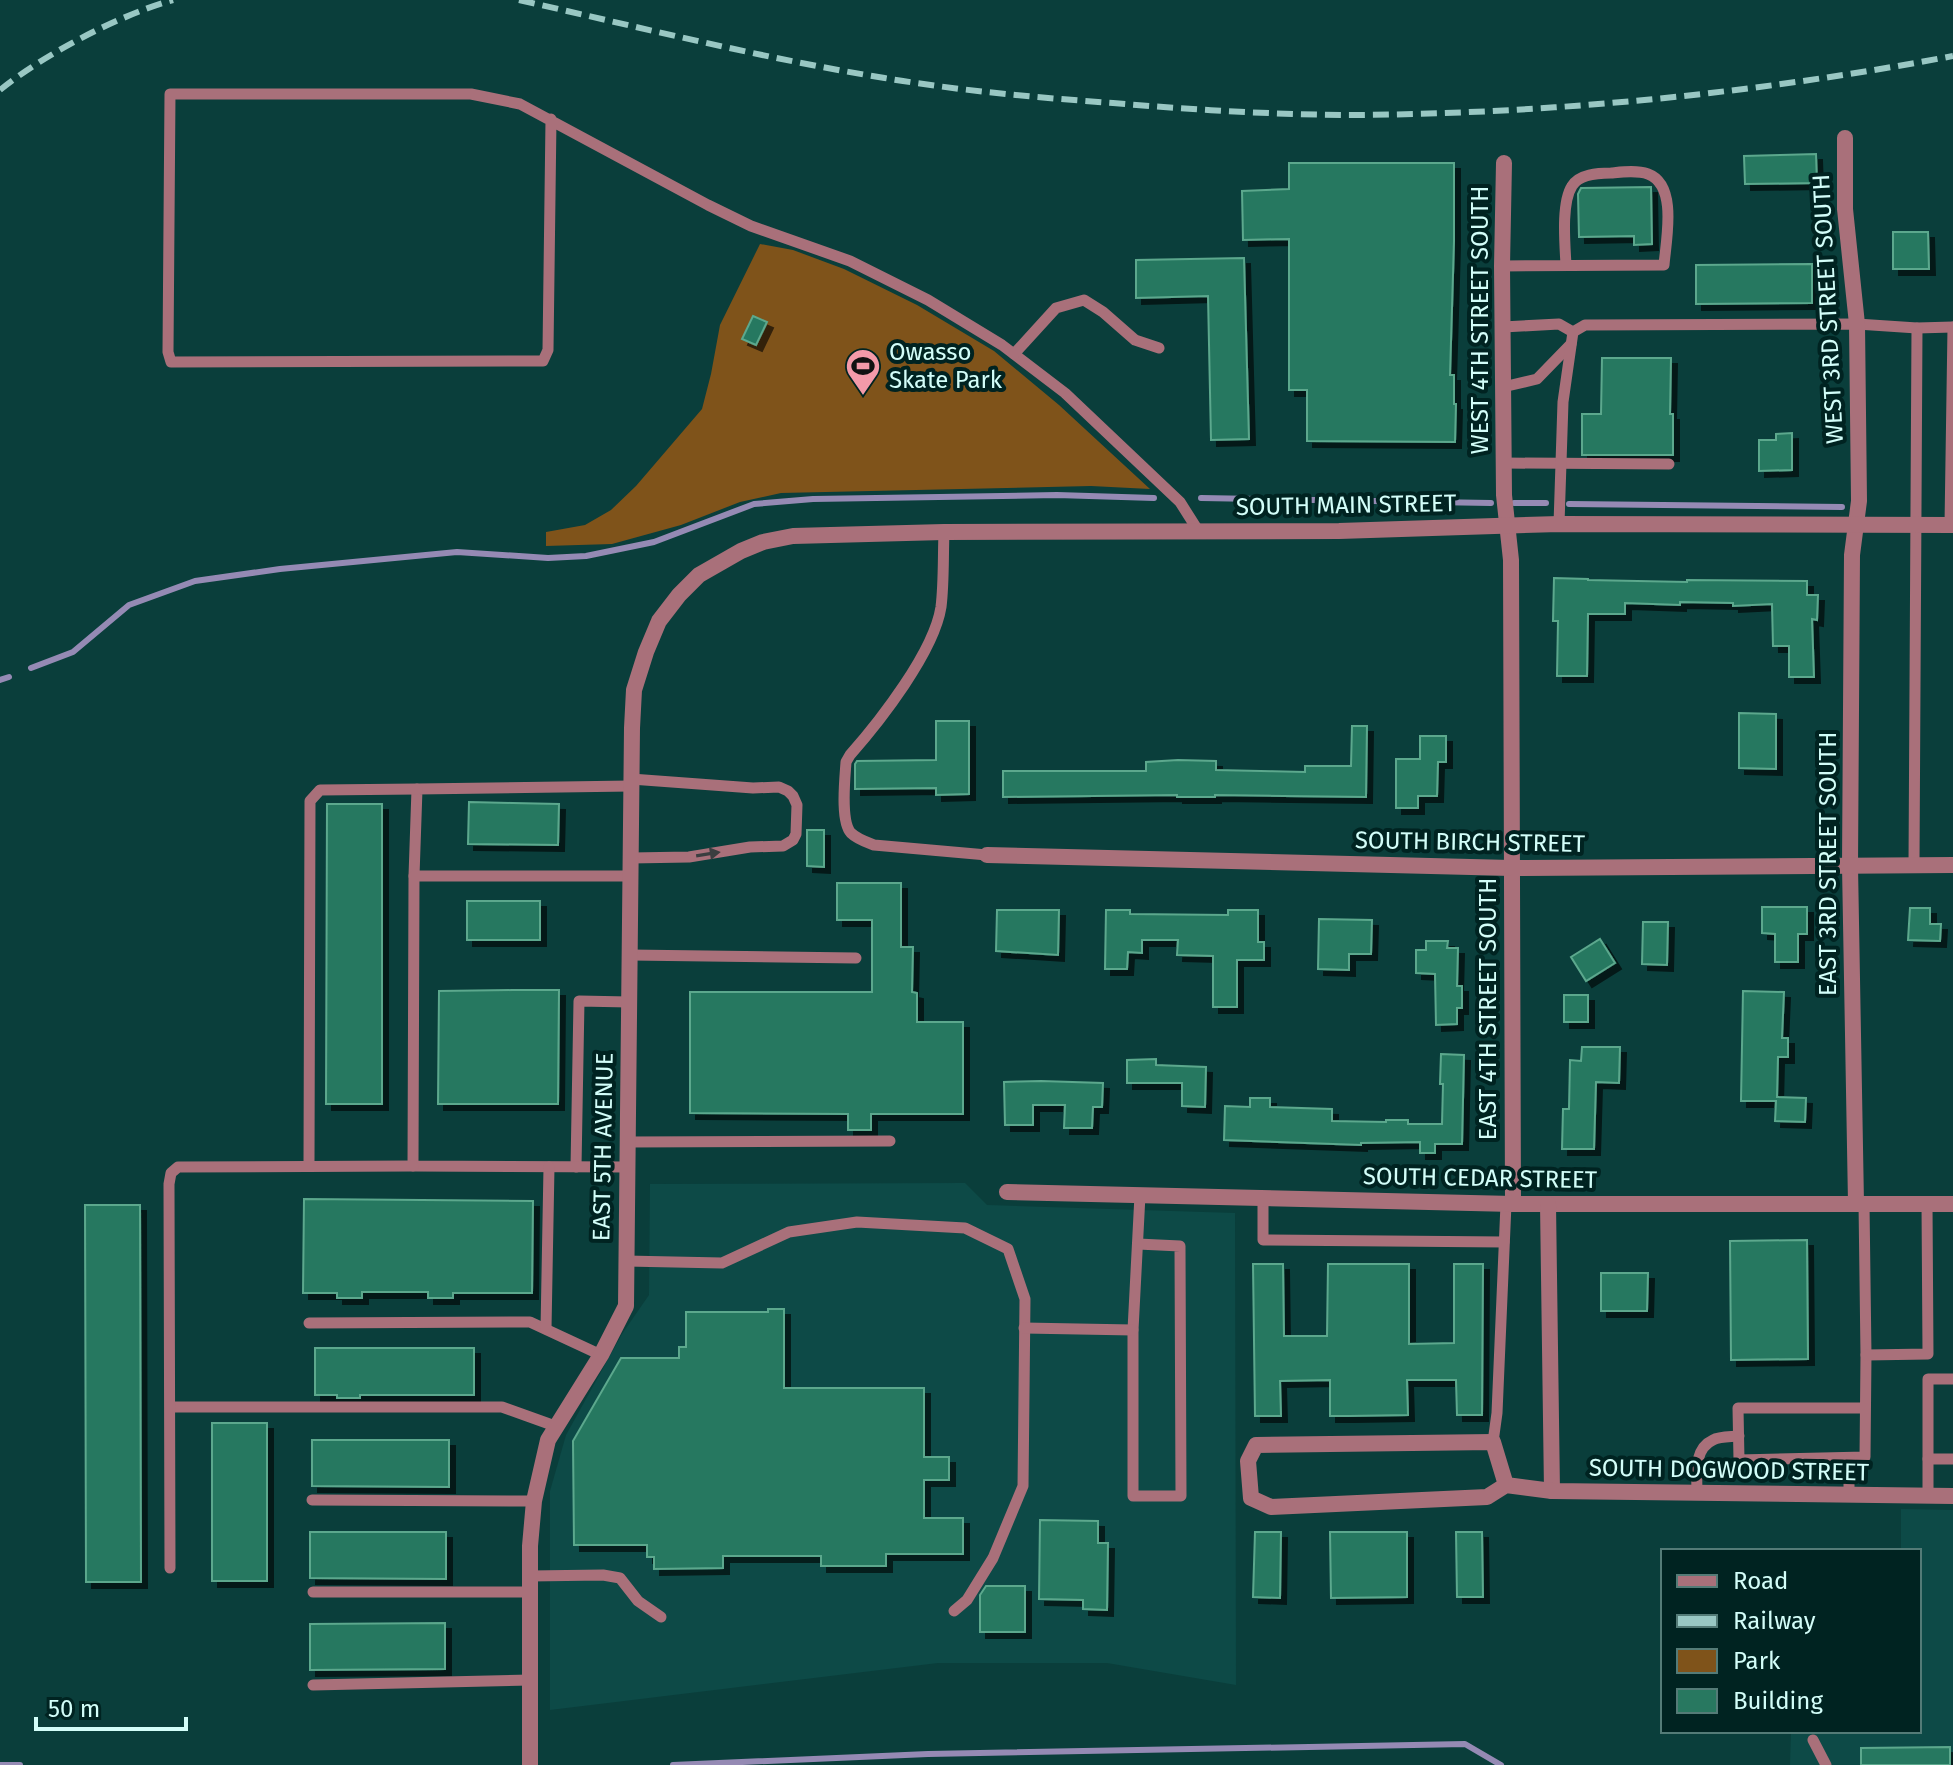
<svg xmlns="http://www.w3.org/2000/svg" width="1953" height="1765" viewBox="0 0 1953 1765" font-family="'Fira Sans',sans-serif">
	<defs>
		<filter id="shadow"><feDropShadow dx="6" dy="6" stdDeviation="0" flood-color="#0009"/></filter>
	</defs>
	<rect width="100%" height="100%" fill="#0a3e3b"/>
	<g fill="#0d4a47">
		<polygon points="965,1183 987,1205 1235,1213 1236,1685 1107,1663 938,1663 550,1710 550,1491 566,1435 622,1334 649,1295 650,1184"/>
		<polygon points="1901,1509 1953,1510 1953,1765 1790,1765 1791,1731 1919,1731 1919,1551 1901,1551"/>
	</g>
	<polygon fill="#7f531a" points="760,244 793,250 844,269 917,305 994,351 1059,405 1150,489 1091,486 781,493 740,502 681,525 612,544 546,546 546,532 585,525 611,510 636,486 702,409 711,374 720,325"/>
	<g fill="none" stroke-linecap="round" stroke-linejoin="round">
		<g stroke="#958ab4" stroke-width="6">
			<polyline points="1201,498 1491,503"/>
			<polyline points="1514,503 1546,503"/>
			<polyline points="1569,504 1842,507"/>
			<polyline points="31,668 73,652 129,605 195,581 280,569 457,552 548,558 586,556 654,542 754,504 813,499 1057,495 1154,498"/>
			<polyline points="0,680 9,677"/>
			<polyline points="0,1765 20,1765"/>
			<polyline points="673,1765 928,1754 1465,1744 1501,1765"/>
		</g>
	</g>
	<g fill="#287860" stroke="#5ba88d" stroke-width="2" filter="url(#shadow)">
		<polygon points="1816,154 1817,183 1745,184 1744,156"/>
		<polygon points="1289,163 1454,163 1454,241 1450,375 1454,375 1454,404 1456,404 1455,442 1307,441 1307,390 1289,390 1289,239 1243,240 1242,191 1289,189"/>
		<polygon points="1651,187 1652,244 1634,245 1634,236 1579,237 1578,194 1581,188"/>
		<polygon points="1893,232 1928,232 1929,269 1893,269"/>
		<polygon points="1244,258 1249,439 1211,440 1208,296 1136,298 1136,260"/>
		<polygon points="1812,264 1812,303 1696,304 1696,265"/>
		<polygon points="753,316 767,322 756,345 742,339"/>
		<polygon points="1602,358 1671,358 1670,414 1673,414 1673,455 1582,455 1582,414 1601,414"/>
		<polygon points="1792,433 1792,470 1759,471 1759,440 1776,440 1776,434"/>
		<polygon points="1554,578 1588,579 1588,580 1687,582 1687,580 1807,581 1807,595 1818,595 1817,620 1812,619 1814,677 1789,677 1789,646 1773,646 1772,604 1733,606 1733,603 1680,602 1680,605 1625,603 1625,614 1588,614 1587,676 1557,676 1558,621 1553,621"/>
		<polygon points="1739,713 1776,714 1776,769 1739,768"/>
		<polygon points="936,721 969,721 969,794 936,795 936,788 855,789 855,764 857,761 936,760"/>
		<polygon points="1352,726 1367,726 1366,797 1215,795 1215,797 1177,797 1177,795 1003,797 1003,771 1146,771 1146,762 1178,760 1216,761 1216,770 1305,772 1305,766 1351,766"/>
		<polygon points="1420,736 1446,736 1446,762 1438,762 1437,796 1418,796 1418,808 1396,808 1396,759 1420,759"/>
		<polygon points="469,802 559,804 558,845 468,844"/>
		<polygon points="327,804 382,804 382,1104 326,1104"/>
		<polygon points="807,830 824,830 824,867 807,866"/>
		<polygon points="837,883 901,883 901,947 913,947 912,992 917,993 917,1022 963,1022 963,1114 871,1114 871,1130 848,1130 848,1114 690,1113 690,992 872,992 872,920 837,920"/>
		<rect x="467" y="901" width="73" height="39"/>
		<polygon points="1762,907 1807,907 1807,934 1798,934 1798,962 1775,962 1775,934 1762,933"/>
		<polygon points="1910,908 1930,908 1930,924 1941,924 1940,941 1908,940"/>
		<polygon points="997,910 1059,910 1058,955 996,951"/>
		<polygon points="1106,910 1130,910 1130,914 1228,915 1228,910 1258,910 1258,942 1264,942 1264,960 1237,960 1237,1007 1213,1007 1213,956 1177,955 1178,940 1142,940 1142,953 1128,952 1127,969 1105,969"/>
		<polygon points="1319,919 1372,920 1371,954 1349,954 1349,970 1318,969"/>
		<polygon points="1643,922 1668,922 1667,965 1642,964"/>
		<polygon points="1600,939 1615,963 1586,981 1571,957"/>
		<polygon points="1426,941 1448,941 1447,948 1458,948 1457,986 1462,986 1462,1008 1457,1008 1457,1024 1436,1025 1435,974 1416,973 1416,950 1426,950"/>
		<polygon points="513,990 559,990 558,1104 438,1104 439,991"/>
		<polygon points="1743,991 1784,992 1782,1038 1788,1038 1788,1057 1778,1057 1777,1097 1806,1098 1805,1122 1775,1121 1776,1101 1741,1101"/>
		<rect x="1564" y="995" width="24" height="27"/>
		<polygon points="1582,1047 1620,1047 1619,1083 1596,1082 1594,1149 1562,1149 1563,1109 1569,1109 1570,1060 1581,1061"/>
		<polygon points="1441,1054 1464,1055 1462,1144 1435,1144 1435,1153 1420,1153 1420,1142 1361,1143 1361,1145 1224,1140 1225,1106 1250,1107 1250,1098 1270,1098 1270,1107 1332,1109 1332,1121 1386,1122 1386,1120 1408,1120 1408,1124 1442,1124 1443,1084 1440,1084"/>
		<polygon points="1156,1059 1156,1065 1206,1067 1205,1107 1182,1106 1182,1083 1127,1083 1127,1060"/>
		<polygon points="1041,1081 1103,1083 1102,1107 1093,1107 1092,1128 1064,1128 1065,1105 1033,1105 1033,1125 1005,1125 1004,1082"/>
		<polygon points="304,1199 533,1201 532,1293 453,1293 453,1298 428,1298 428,1292 362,1292 362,1298 337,1298 337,1293 303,1293"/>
		<polygon points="85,1205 140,1205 141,1582 86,1582"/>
		<polygon points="1807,1240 1808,1359 1731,1360 1730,1241"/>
		<polygon points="1253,1264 1283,1264 1284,1336 1327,1336 1328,1264 1409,1264 1409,1344 1454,1343 1454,1264 1483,1264 1482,1415 1457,1415 1456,1380 1407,1380 1408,1415 1349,1416 1330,1416 1330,1380 1280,1381 1281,1416 1255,1416"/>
		<polygon points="1601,1273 1648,1273 1647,1311 1601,1311"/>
		<polygon points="768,1309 784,1309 784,1388 924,1388 924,1457 949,1457 949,1480 924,1480 924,1518 963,1518 963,1554 886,1554 886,1566 821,1566 821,1556 723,1556 723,1568 654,1569 654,1557 647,1557 647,1545 574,1545 573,1441 621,1358 679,1358 679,1347 686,1347 686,1312 768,1312"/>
		<polygon points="315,1348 474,1348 474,1395 360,1395 360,1398 337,1398 337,1395 315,1395"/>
		<rect x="212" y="1423" width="55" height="158"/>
		<polygon points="312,1440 449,1440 449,1487 312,1486"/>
		<polygon points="1040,1520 1098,1521 1098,1543 1108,1543 1107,1610 1083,1609 1083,1600 1039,1599"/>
		<polygon points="310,1532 446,1532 446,1579 310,1578"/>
		<polygon points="1255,1532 1281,1532 1280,1598 1253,1597"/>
		<polygon points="1330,1532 1407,1532 1407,1597 1331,1598"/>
		<polygon points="1456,1532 1482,1532 1483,1597 1457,1597"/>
		<polygon points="986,1586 1025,1586 1025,1632 980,1632 980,1595"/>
		<polygon points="445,1623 445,1669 310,1670 310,1624"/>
		<polygon points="1950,1747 1950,1765 1861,1765 1861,1748"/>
	</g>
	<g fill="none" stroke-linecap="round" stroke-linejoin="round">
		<g stroke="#a9707a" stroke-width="11">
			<polyline points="551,119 548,350 543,361 171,362 168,352 170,94 471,94 520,104 708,205 751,226 850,261 928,300 1002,345 1065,393 1180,502 1199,532"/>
			<path d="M1502,266L1664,265C1666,240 1678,185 1648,174C1637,170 1622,172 1611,173C1598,173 1579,174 1572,186C1561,203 1565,245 1566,265"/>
			<polyline points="1503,327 1559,324 1573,332"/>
			<polyline points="1014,354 1056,308 1084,300 1103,312 1135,340 1159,348"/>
			<polyline points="1503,387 1537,379 1571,344"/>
			<polyline points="1504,463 1669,464"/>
			<polyline points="1559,524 1563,402 1573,332 1585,325 1857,324 1917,328 1953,327"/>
			<polyline points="1950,525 1953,327"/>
			<path d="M944,532C943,556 944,583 941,607C934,652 880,721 850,755L846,762C845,778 840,821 851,833C857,839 866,842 874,845L987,855"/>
			<polyline points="631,858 689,857 750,847 783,846 793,840 796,834 797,805 793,796 788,791 779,787 753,788 631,779"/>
			<polyline points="1914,864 1917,328"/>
			<polyline points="414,876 417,789 631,786"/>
			<polyline points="630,955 856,958"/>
			<polyline points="628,1142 890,1141"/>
			<polyline points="309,1166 310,801 320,790 417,789"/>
			<polyline points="576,1167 579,1001 629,1002"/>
			<polyline points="627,1167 413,1166 414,876 630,876"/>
			<polyline points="1263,1199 1263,1240 1504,1242"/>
			<polyline points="1864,1203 1866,1355 1865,1457 1739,1460 1738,1408 1865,1408"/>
			<polyline points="1138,1244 1180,1246 1181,1496 1133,1496 1133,1330 1140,1195"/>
			<polyline points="626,1261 722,1263 789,1232 857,1222 965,1228 1008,1249 1025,1299 1023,1486 993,1558 967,1600 954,1611"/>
			<polyline points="309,1323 530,1322 601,1355"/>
			<polyline points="1024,1328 1133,1330"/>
			<polyline points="546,1329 549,1167"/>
			<polyline points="1866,1355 1928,1354 1927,1204"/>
			<polyline points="171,1407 502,1407 555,1426"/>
			<polyline points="1493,1442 1497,1413 1506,1204"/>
			<polyline points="1849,1458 1849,1495"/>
			<polyline points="1928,1459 1928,1379 1953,1379"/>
			<path d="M1697,1493C1697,1475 1693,1449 1713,1440C1720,1436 1731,1437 1739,1436"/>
			<polyline points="1928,1496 1928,1459 1953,1459"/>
			<polyline points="312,1500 534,1501"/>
			<polyline points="170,1568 169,1184 171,1173 178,1167 413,1166"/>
			<polyline points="530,1576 603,1575 620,1578 638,1601 661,1617"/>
			<polyline points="313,1592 530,1592"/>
			<polyline points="313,1685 530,1680"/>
			<polyline points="1813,1740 1826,1765"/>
		</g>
		<g stroke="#a9707a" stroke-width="16">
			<polyline points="1845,138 1845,209 1857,324 1859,501 1852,555 1850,866 1856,1203"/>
			<polyline points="1504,163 1502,266 1504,495 1511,560 1513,1204"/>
			<polyline points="987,855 1511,868 1953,865"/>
			<polyline points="1007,1192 1513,1204 1953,1204"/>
			<polyline points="1548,1204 1552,1491"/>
			<polyline points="1506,1485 1493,1442 1256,1445 1248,1461 1251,1498 1271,1507 1487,1497 1506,1485 1552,1491 1953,1496"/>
		</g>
		<polyline stroke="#a9707a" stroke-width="16" points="530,1765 530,1546 534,1501 548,1440 601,1355 626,1306 632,728 634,690 646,652 659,621 679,595 699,575 741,551 763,542 793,536 944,532 1339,531 1559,524 1953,525"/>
		<g stroke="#99c7c3" stroke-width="6" stroke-dasharray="16 8" stroke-linecap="butt">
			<path d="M519,0C647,29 774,61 903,81C973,92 1043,98 1113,103C1195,110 1278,115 1360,115C1559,113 1758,93 1953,56"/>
			<path d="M0,90C43,55 119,15 173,0"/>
		</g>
	</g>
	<defs><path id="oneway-solid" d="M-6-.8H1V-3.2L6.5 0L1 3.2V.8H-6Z" transform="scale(2)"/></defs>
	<use fill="#3b3e40" href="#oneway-solid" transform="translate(708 854) rotate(-9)"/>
	<defs>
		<g id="stadium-pin" transform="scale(1.8)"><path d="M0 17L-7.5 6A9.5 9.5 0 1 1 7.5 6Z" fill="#f39aa9" stroke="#002321"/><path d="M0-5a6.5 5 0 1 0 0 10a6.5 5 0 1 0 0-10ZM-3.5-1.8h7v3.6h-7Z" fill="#111"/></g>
	</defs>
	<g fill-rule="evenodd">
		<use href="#stadium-pin" x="863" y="366"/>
	</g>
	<g text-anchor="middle" stroke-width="8" stroke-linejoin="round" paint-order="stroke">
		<g font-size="24" fill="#d3fef9" stroke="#002321">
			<text transform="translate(1828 309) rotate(-93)" y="8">WEST 3RD STREET SOUTH</text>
			<text transform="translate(1480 320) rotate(-90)" y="8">WEST 4TH STREET SOUTH</text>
			<text transform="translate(1346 505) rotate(-1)" y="8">SOUTH MAIN STREET</text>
			<text transform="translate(1470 842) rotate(1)" y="8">SOUTH BIRCH STREET</text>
			<text transform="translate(1828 864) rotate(-90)" y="8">EAST 3RD STREET SOUTH</text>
			<text transform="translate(1488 1009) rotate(-90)" y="8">EAST 4TH STREET SOUTH</text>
			<text transform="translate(603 1147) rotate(-89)" y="8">EAST 5TH AVENUE</text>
			<text transform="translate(1480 1178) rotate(1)" y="8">SOUTH CEDAR STREET</text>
			<text transform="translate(1729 1470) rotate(1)" y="8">SOUTH DOGWOOD STREET</text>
		</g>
		<g font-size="24" fill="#d3fef9" stroke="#002321" text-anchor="start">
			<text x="889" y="360">Owasso<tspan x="889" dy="28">Skate Park</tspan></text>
		</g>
	</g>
	<rect x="1661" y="1549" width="260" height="184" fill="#002321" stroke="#547b77" stroke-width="2"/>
	<rect x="1677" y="1575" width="40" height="12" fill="#a9707a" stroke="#547b77" stroke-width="2"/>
	<text x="1733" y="1589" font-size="24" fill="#d3fef9">Road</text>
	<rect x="1677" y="1615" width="40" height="12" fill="#99c7c3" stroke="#547b77" stroke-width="2"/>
	<text x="1733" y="1629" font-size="24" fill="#d3fef9">Railway</text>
	<rect x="1677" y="1649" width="40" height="24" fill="#7f531a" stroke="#547b77" stroke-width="2"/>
	<text x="1733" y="1669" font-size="24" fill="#d3fef9">Park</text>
	<rect x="1677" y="1689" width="40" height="24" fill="#287860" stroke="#547b77" stroke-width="2"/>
	<text x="1733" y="1709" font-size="24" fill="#d3fef9">Building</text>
	<path d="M36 1717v12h150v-12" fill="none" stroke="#d3fef9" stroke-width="4"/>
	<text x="48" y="1717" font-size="24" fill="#d3fef9" stroke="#002321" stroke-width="6" paint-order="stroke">50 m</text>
</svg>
